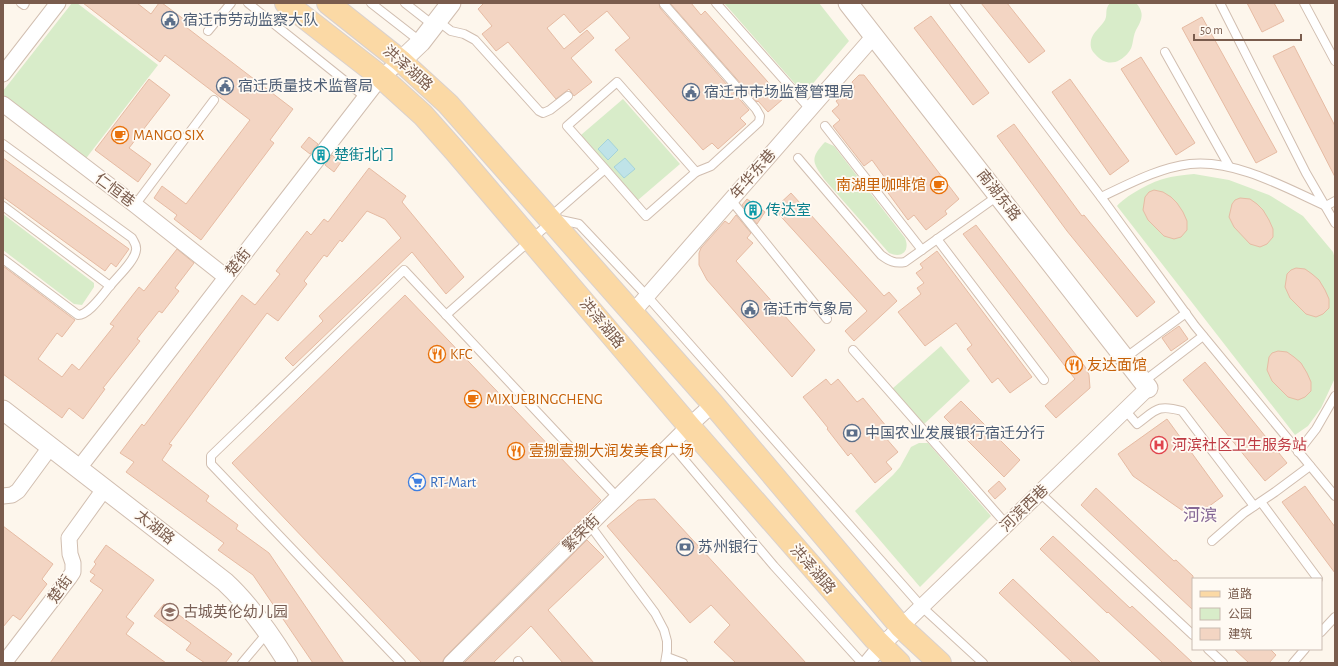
<svg xmlns="http://www.w3.org/2000/svg" width="1338" height="666" viewBox="0 0 1338 666" font-family="'Alegreya Sans','Noto Sans SC',sans-serif">
	<rect width="100%" height="100%" fill="#fdf6ec"/>
	<g fill="#d8ecc9">
		<polygon points="72,3 77,3 158,65 84,161 3,99 3,91"/>
		<polygon points="724,3 819,3 849,41 804,94"/>
		<path d="M1110,3H1136C1145,13 1142,20 1136,30C1132,38 1134,47 1128,53C1118,65 1105,66 1095,54C1091,50 1090,46 1091,40C1093,32 1101,27 1105,20C1108,14 1104,10 1110,3Z"/>
		<polygon points="623,99 680,164 638,200 581,135"/>
		<path d="M825,142L834,146L905,238C910,250 903,259 889,253L824,179C812,162 810,158 825,142Z"/>
		<path d="M1194,174L1229,180L1269,195L1303,216L1333,252L1335,259V378L1321,408L1308,426L1295,435L1117,206C1124,197 1151,182 1163,179C1173,176 1184,175 1194,174Z"/>
		<polygon points="3,214 94,283 94,287 82,305 74,304 3,250"/>
		<polygon points="941,346 970,381 923,425 892,389"/>
		<polygon points="919,443 928,443 991,516 920,587 855,511 893,475 900,467 911,447"/>
	</g>
	<g fill="#bfe3e8" stroke="#a5d3da">
		<polygon points="608,139 618,150 608,160 598,149"/>
		<polygon points="625,158 635,169 624,178 614,167"/>
	</g>
	<g fill="#f3d5c3" stroke="#e6bba3">
		<polygon points="83,3 137,3 151,14 159,3 162,3 189,23 186,27 293,109 270,140 274,143 201,240 174,219 177,215 154,198 162,186 186,204 250,120 165,55 160,62"/>
		<polygon points="484,3 659,3 660,8 749,110 740,118 746,124 718,149 712,143 703,150 615,50 630,38 607,11 580,33 564,14 547,28 564,49 587,30 594,38 571,58 592,82 574,96 569,89 556,99 508,42 496,51 482,34 492,26 478,9"/>
		<polygon points="670,3 691,3 701,15 705,11 783,99 768,112 758,101 757,102"/>
		<polygon points="981,3 1007,3 1045,51 1029,63"/>
		<polygon points="1247,3 1274,3 1284,21 1262,32"/>
		<polygon points="931,16 989,93 973,105 914,28"/>
		<polygon points="1202,17 1277,152 1256,163 1182,28"/>
		<polygon points="1294,46 1335,126 1335,177 1273,56"/>
		<polygon points="1141,57 1195,143 1176,155 1121,69"/>
		<polygon points="859,75 864,75 959,199 945,211 947,214 926,230 914,215 908,220 883,186 888,182 872,160 864,166 833,126 840,120 832,111 839,105 836,101 855,87 852,82"/>
		<polygon points="149,79 170,95 129,148 151,164 138,182 95,150"/>
		<polygon points="1070,79 1129,161 1110,175 1052,92"/>
		<polygon points="1014,124 1082,216 1084,215 1155,302 1137,317 1067,231 997,136"/>
		<polygon points="309,137 318,144 310,154 301,147"/>
		<polygon points="332,155 341,162 334,172 325,165"/>
		<polygon points="3,158 129,249 116,267 111,263 105,271 3,197"/>
		<polygon points="369,168 406,196 402,202 464,277 446,294 412,252 293,366 285,358 323,321 319,316 401,238 385,219 367,211 342,242 340,240 327,257 324,255 304,281 307,284 278,321 267,313 169,444 172,445 162,460 209,496 206,501 238,525 236,529 269,553 344,663 313,663 253,575 218,550 224,543 126,472 134,462 120,453 142,424 144,426 242,295 255,305 280,274 276,271 307,231 311,235 324,219 328,222"/>
		<polygon points="1154,190 1163,192 1171,197 1177,203 1183,212 1187,221 1187,230 1181,237 1174,239 1164,236 1148,220 1143,210 1145,197 1149,192"/>
		<polygon points="791,193 884,296 889,292 897,301 854,341 845,331 867,311 774,209"/>
		<polygon points="1240,198 1250,199 1257,204 1263,210 1269,220 1273,229 1273,237 1267,244 1260,247 1250,244 1234,227 1229,217 1232,204 1235,200"/>
		<polygon points="747,199 765,212 757,224 742,205"/>
		<polygon points="736,215 751,233 747,238 753,243 736,261 815,350 792,377 707,280 699,265 699,253 701,248 725,221 729,224"/>
		<polygon points="976,225 1086,368 1089,375 1090,388 1056,418 1045,406 1075,379 963,234"/>
		<polygon points="177,249 194,263 175,288 179,291 162,313 159,311 137,339 140,341 103,388 105,389 83,419 69,408 62,418 3,374 3,266 75,320 62,337 57,333 38,359 62,377 72,364 79,370 114,326 110,324 139,287 144,291"/>
		<polygon points="937,251 1032,377 1010,393 998,378 992,383 967,349 972,345 956,323 925,346 898,312 921,294 917,288 924,283 916,273 923,268 920,264"/>
		<polygon points="1296,268 1305,269 1312,274 1319,280 1325,290 1329,299 1329,308 1323,314 1316,317 1306,314 1290,298 1285,287 1287,274 1291,270"/>
		<polygon points="405,295 601,500 445,657 442,663 422,663 232,463"/>
		<polygon points="1179,326 1188,339 1171,351 1162,338"/>
		<polygon points="1278,351 1287,352 1294,357 1301,363 1307,373 1311,382 1311,391 1305,397 1298,400 1288,397 1272,381 1267,370 1269,357 1272,353"/>
		<polygon points="1205,362 1287,463 1265,481 1183,380"/>
		<polygon points="826,379 831,385 838,379 857,402 863,398 891,432 885,437 898,452 886,462 892,469 875,483 851,453 848,456 827,429 828,428 803,397"/>
		<polygon points="961,401 1020,460 1004,477 944,417"/>
		<polygon points="1167,419 1223,496 1193,518 1133,476 1118,454"/>
		<polygon points="999,481 1006,489 995,499 988,491"/>
		<polygon points="1305,486 1335,527 1335,573 1282,502"/>
		<polygon points="1096,488 1174,561 1176,560 1193,576 1193,610 1081,505"/>
		<polygon points="655,499 796,652 806,663 736,663 714,642 730,625 711,605 690,623 607,526 638,500"/>
		<polygon points="3,526 53,564 42,579 47,584 20,620 13,615 3,627"/>
		<polygon points="1053,536 1130,608 1132,606 1193,663 1163,663 1108,612 1107,613 1040,549"/>
		<polygon points="587,540 604,557 548,610 594,663 563,663 531,626 493,663 464,663"/>
		<polygon points="106,545 154,580 126,617 134,623 126,634 166,663 50,663 103,590 90,581 95,575 90,572 96,564 94,562"/>
		<polygon points="1013,579 1101,663 1073,663 999,593"/>
		<polygon points="164,604 232,654 225,663 205,663 186,650 191,643 154,616"/>
		<polygon points="1234,649 1270,649 1276,655 1269,663 1249,663"/>
	</g>
	<g fill="none" stroke-linecap="round" stroke-linejoin="round">
		<g stroke="#d1beb0" stroke-width="10">
			<g id="service">
				<polyline points="21,3 24,5 25,3"/>
				<polyline points="248,3 365,97"/>
				<polyline points="371,3 421,42"/>
				<polyline points="405,3 433,25"/>
				<polyline points="716,3 810,109"/>
				<polyline points="954,3 1101,197 1195,326 1335,496"/>
				<polyline points="1220,3 1306,173 1335,223"/>
				<polyline points="1304,3 1335,61"/>
				<polyline points="664,4 756,109 760,116 759,122 711,166 696,172"/>
				<polyline points="438,21 451,31 464,34 475,40 539,111 543,113 550,110 568,96"/>
				<polyline points="208,31 231,3"/>
				<polyline points="1165,52 1229,166"/>
				<polyline points="825,126 922,250"/>
				<path d="M3,144L132,238C134,242 137,245 136,250C135,261 117,277 110,286"/>
				<path d="M798,158L881,255C889,261 895,264 905,262L999,195"/>
				<path d="M1101,197C1129,184 1158,168 1190,164C1235,159 1286,188 1326,206L1335,201"/>
				<polyline points="731,200 827,319"/>
				<polyline points="135,205 214,100"/>
				<path d="M3,206L110,286C102,295 89,315 78,315L3,259"/>
				<polyline points="550,217 605,169 567,126 617,82 696,172 646,216 605,169"/>
				<polyline points="556,219 579,224 647,296 922,607 983,663"/>
				<polyline points="937,239 1044,380"/>
				<polyline points="446,315 552,221"/>
				<polyline points="853,350 1007,525"/>
				<polyline points="1125,358 1186,313"/>
				<polyline points="1143,382 1203,336"/>
				<path d="M1125,410L1137,424C1156,410 1157,404 1182,411L1254,506"/>
				<polyline points="671,444 774,566 862,663"/>
				<polyline points="1298,452 1316,429 1335,396"/>
				<polyline points="1040,493 1193,635"/>
				<polyline points="1261,502 1318,579"/>
				<polyline points="589,524 655,613 664,630 667,641 667,651 665,663"/>
				<polyline points="1212,541 1244,513 1275,492 1310,466"/>
				<polyline points="1321,632 1335,617"/>
				<polyline points="1208,649 1223,663"/>
				<polyline points="667,657 683,663"/>
				<polyline points="518,661 519,663"/>
				<polyline points="242,663 268,632"/>
				<polyline points="401,663 211,464 211,456 404,270 617,497"/>
				<polyline points="1293,663 1305,649"/>
			</g>
		</g>
		<g stroke="#d1beb0" stroke-width="17">
			<g id="minor">
				<polyline points="3,74 58,3"/>
				<polyline points="3,104 135,205 226,277"/>
				<polyline points="633,312 874,36"/>
				<polyline points="79,468 381,77 401,61"/>
				<polyline points="3,496 12,495 18,491 51,446"/>
				<polyline points="4,663 69,578 73,572 73,563 70,554 69,538 105,488"/>
				<polyline points="451,663 689,426 713,404"/>
				<polyline points="867,663 881,646 1148,388"/>
			</g>
		</g>
		<g stroke="#d1beb0" stroke-width="21">
			<g id="tertiary">
				<polyline points="848,3 1148,388"/>
				<polyline points="401,61 421,42 451,3"/>
				<path d="M3,410L225,582C250,605 270,634 288,663"/>
			</g>
		</g>
		<g stroke="#dad1cd" stroke-width="24">
			<g id="primary">
				<polyline points="286,3 381,77 423,115 455,151 689,426 875,639 899,663"/>
				<polyline points="328,3 401,61 448,104 713,404 901,627 940,663"/>
			</g>
		</g>
		<use href="#service" stroke="#fff" stroke-width="8"/>
		<use href="#minor" stroke="#fff" stroke-width="15"/>
		<use href="#tertiary" stroke="#fff" stroke-width="19"/>
		<use href="#primary" stroke="#fbd9a5" stroke-width="22"/>
	</g>
	<defs>
		<g id="civic-ring" transform="scale(0.9)"><circle r="9.5" fill="#fffaf3" stroke="#5c6f8a" stroke-width="1.5"/><path d="M-.6-6.5H3V-4.5H.6V-3L4-1V1h2V6H-6V1h2V-1L-.6-3ZM-1.2 2.5V6h2.4V2.5Z" fill="#5c6f8a"/></g>
		<g id="cafe-ring" transform="scale(0.9)"><circle r="9.5" fill="#fffaf3" stroke="#e8710a" stroke-width="1.5"/><path d="M-5.5-4.5H6V0H3Q3 3.5 0 3.5H-2.5Q-5.5 3.5-5.5 0ZM3-3.2v2h1.7v-2ZM-6 4.5H4V6H-6Z" fill="#e8710a"/></g>
		<g id="building-ring" transform="scale(0.9)"><circle r="9.5" fill="#fffaf3" stroke="#0f9aa8" stroke-width="1.5"/><path d="M-4-6H4V6H1V3H-1V6H-4ZM-2.5-4.3h1.7v1.8h-1.7ZM.8-4.3h1.7v1.8H.8ZM-2.5-1h1.7V.8h-1.7ZM.8-1h1.7V.8H.8Z" fill="#0f9aa8"/></g>
		<g id="restaurant-ring" transform="scale(0.9)"><circle r="9.5" fill="#fffaf3" stroke="#e8710a" stroke-width="1.5"/><path d="M-5-6h1v4h1v-4h1v4h1v-4h1v5L-1.5 .5V6h-2V.5L-5-1ZM5-6V6H3V1.5H1.5Q1.5-4 5-6Z" fill="#e8710a"/></g>
		<g id="bank-ring" transform="scale(0.9)"><circle r="9.5" fill="#fffaf3" stroke="#5c6f8a" stroke-width="1.5"/><path d="M-6-4H6V4H-6ZM0-2.3a2.3 2.3 0 1 0 0 4.6a2.3 2.3 0 1 0 0-4.6Z" fill="#5c6f8a"/></g>
		<g id="hospital-ring" transform="scale(0.9)"><circle r="9.5" fill="#fffaf3" stroke="#e0444e" stroke-width="1.5"/><path d="M-5-5h3v3.5h4V-5h3V5h-3V1.5h-4V5h-3Z" fill="#e0444e"/></g>
		<g id="supermarket-ring" transform="scale(0.9)"><circle r="9.5" fill="#fffaf3" stroke="#3f7fe0" stroke-width="1.5"/><path d="M-6-5.5h2.5l.6 2H6L4.5 2H-2.5L-4.4-4H-6ZM-1.5 3.2a1.3 1.3 0 1 0 .1 0ZM3 3.2a1.3 1.3 0 1 0 .1 0Z" fill="#3f7fe0"/></g>
		<g id="school-ring" transform="scale(0.9)"><circle r="9.5" fill="#fffaf3" stroke="#8d6e63" stroke-width="1.5"/><path d="M0-5L7-2L0 1L-7-2ZM-4 1L0 2.5L4 1V4Q0 6-4 4Z" fill="#8d6e63"/></g>
	</defs>
	<g fill-rule="evenodd">
		<use href="#civic-ring" x="170" y="20"/>
		<use href="#civic-ring" x="225" y="86"/>
		<use href="#civic-ring" x="691" y="92"/>
		<use href="#cafe-ring" x="120" y="135"/>
		<use href="#building-ring" x="321" y="155"/>
		<use href="#cafe-ring" x="939" y="185"/>
		<use href="#building-ring" x="753" y="210"/>
		<use href="#civic-ring" x="750" y="309"/>
		<use href="#restaurant-ring" x="437" y="354"/>
		<use href="#restaurant-ring" x="1074" y="365"/>
		<use href="#cafe-ring" x="473" y="399"/>
		<use href="#bank-ring" x="852" y="433"/>
		<use href="#hospital-ring" x="1159" y="445"/>
		<use href="#restaurant-ring" x="516" y="451"/>
		<use href="#supermarket-ring" x="417" y="482"/>
		<use href="#bank-ring" x="685" y="547"/>
		<use href="#school-ring" x="170" y="612"/>
	</g>
	<g text-anchor="middle" stroke-width="3.5" stroke-linejoin="round" paint-order="stroke">
		<g font-size="15" fill="#4e5e75" stroke="#fffaf3" text-anchor="start">
			<text x="183" y="25">宿迁市劳动监察大队</text>
			<text x="238" y="91">宿迁质量技术监督局</text>
			<text x="704" y="97">宿迁市市场监督管理局</text>
			<text x="763" y="314">宿迁市气象局</text>
			<text x="865" y="438">中国农业发展银行宿迁分行</text>
			<text x="698" y="552">苏州银行</text>
		</g>
		<g font-size="15" fill="#7a5c4d" stroke="#fffaf3">
			<text transform="translate(408 68) rotate(41)" y="5">洪泽湖路</text>
			<text transform="translate(753 174) rotate(-49)" y="5">年华东巷</text>
			<text transform="translate(115 190) rotate(37)" y="5">仁恒巷</text>
			<text transform="translate(999 195) rotate(52)" y="5">南湖东路</text>
			<text transform="translate(238 262) rotate(-52)" y="5">楚街</text>
			<text transform="translate(602 323) rotate(50)" y="5">洪泽湖路</text>
			<text transform="translate(1024 508) rotate(-44)" y="5">河滨西巷</text>
			<text transform="translate(155 527) rotate(38)" y="5">太湖路</text>
			<text transform="translate(581 533) rotate(-45)" y="5">繁荣街</text>
			<text transform="translate(813 569) rotate(49)" y="5">洪泽湖路</text>
			<text transform="translate(60 589) rotate(-55)" y="5">楚街</text>
		</g>
		<g font-size="15" fill="#c56008" stroke="#fffaf3" text-anchor="start">
			<text x="133" y="140">MANGO SIX</text>
			<text x="926" y="190" text-anchor="end">南湖里咖啡馆</text>
			<text x="450" y="359">KFC</text>
			<text x="1087" y="370">友达面馆</text>
			<text x="486" y="404">MIXUEBINGCHENG</text>
			<text x="529" y="456">壹捌壹捌大润发美食广场</text>
		</g>
		<g font-size="15" fill="#0d838f" stroke="#fffaf3" text-anchor="start">
			<text x="334" y="160">楚街北门</text>
			<text x="766" y="215">传达室</text>
		</g>
		<g font-size="15" fill="#be3a42" stroke="#fffaf3" text-anchor="start">
			<text x="1172" y="450">河滨社区卫生服务站</text>
		</g>
		<g font-size="15" fill="#366cbe" stroke="#fffaf3" text-anchor="start">
			<text x="430" y="487">RT-Mart</text>
		</g>
		<g font-size="15" fill="#785e54" stroke="#fffaf3" text-anchor="start">
			<text x="183" y="617">古城英伦幼儿园</text>
		</g>
		<g font-size="17" fill="#846695" stroke="#fffaf3">
			<text x="1200" y="521">河滨</text>
		</g>
	</g>
	<rect width="1338" height="666" fill="none" stroke="#7a5c4d" stroke-width="8"/>
	<rect x="1192" y="578" width="130" height="72" fill="#fffaf3" stroke="#cabbb1"/>
	<rect x="1200" y="591" width="20" height="6" fill="#fbd9a5" stroke="#cabbb1"/>
	<text x="1228" y="598" font-size="12" fill="#7a5c4d">道路</text>
	<rect x="1200" y="608" width="20" height="12" fill="#d8ecc9" stroke="#cabbb1"/>
	<text x="1228" y="618" font-size="12" fill="#7a5c4d">公园</text>
	<rect x="1200" y="628" width="20" height="12" fill="#f3d5c3" stroke="#cabbb1"/>
	<text x="1228" y="638" font-size="12" fill="#7a5c4d">建筑</text>
	<path d="M1194 34v6h107v-6" fill="none" stroke="#7a5c4d" stroke-width="2"/>
	<text x="1200" y="34" font-size="12" fill="#7a5c4d" stroke="#fffaf3" stroke-width="3" paint-order="stroke">50 m</text>
</svg>
